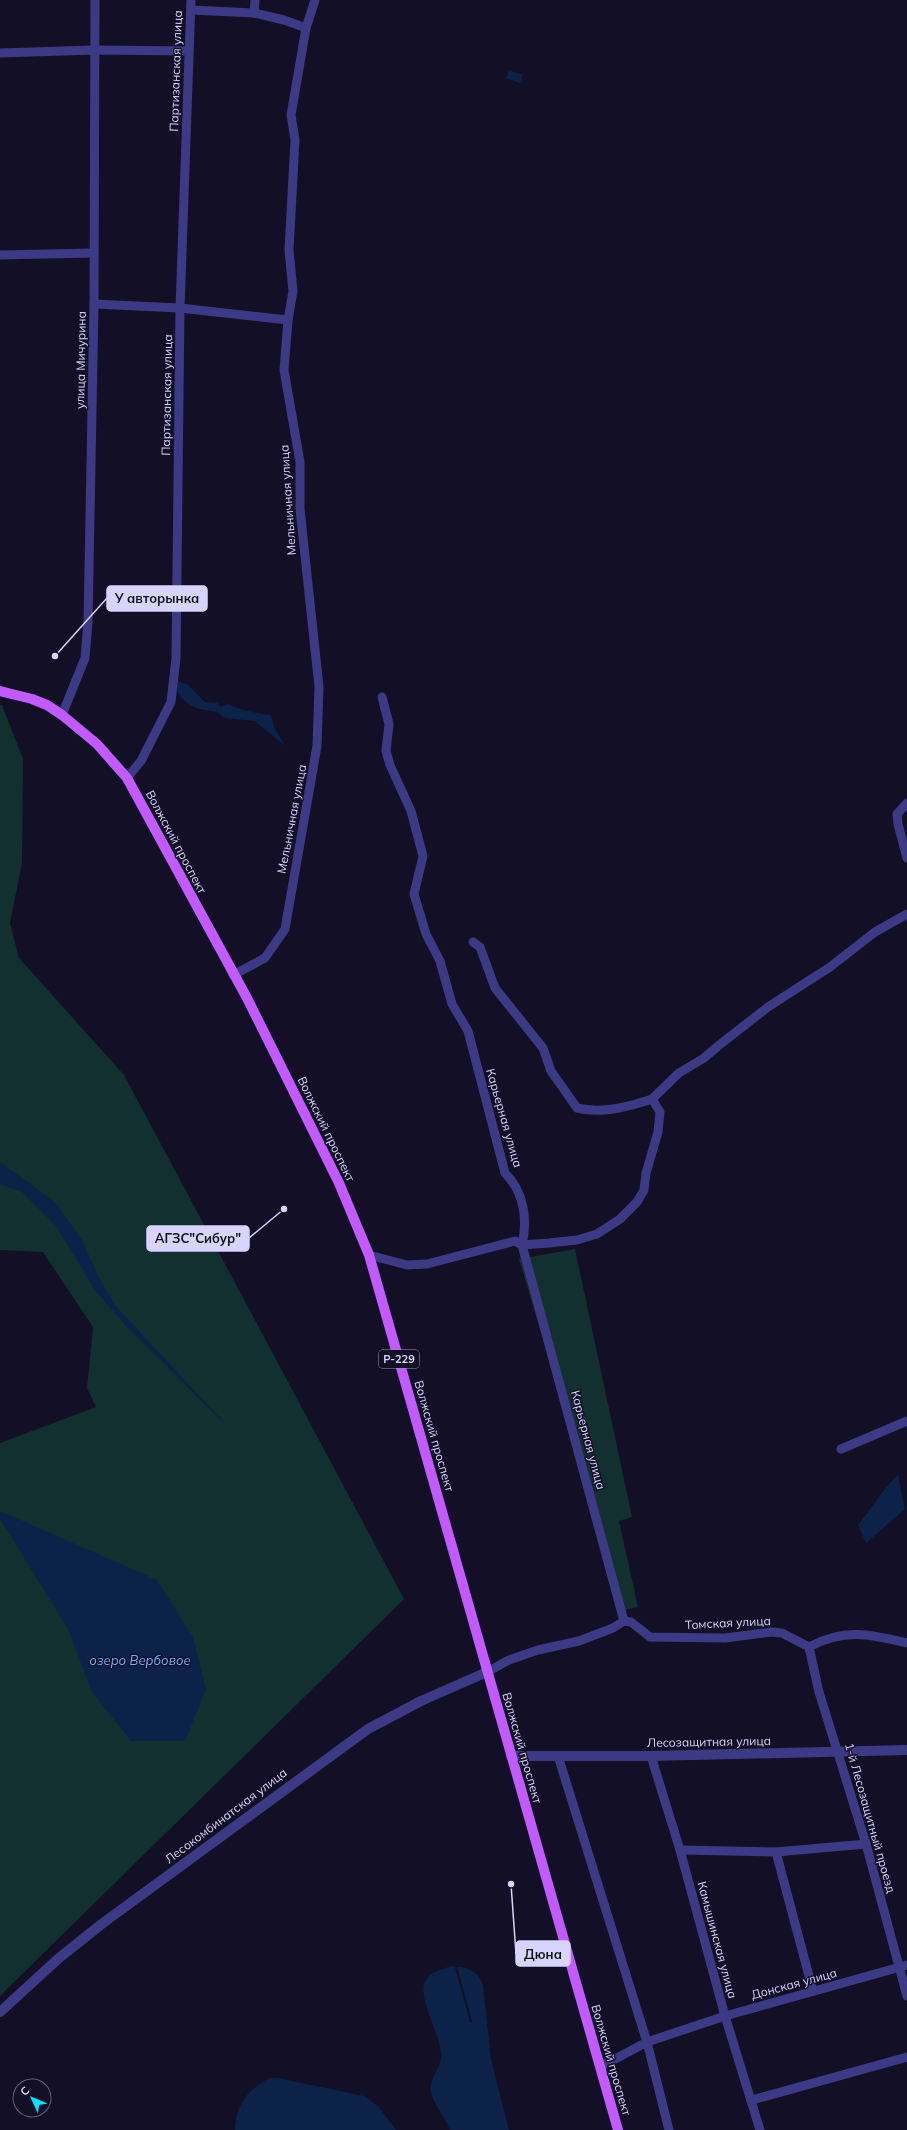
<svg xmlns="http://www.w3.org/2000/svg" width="907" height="2130" viewBox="0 0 907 2130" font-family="Mulish,sans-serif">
	<rect width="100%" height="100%" fill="#130f26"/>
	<g fill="#12302f">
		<polygon points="0,705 2,705 23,759 22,863 10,923 19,958 124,1075 404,1599 0,1996 0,1443 96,1407 87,1388 93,1327 43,1252 0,1250"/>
		<polygon points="575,1249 632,1517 619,1521 638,1607 624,1610 519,1259"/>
	</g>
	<g fill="#0c2248">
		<polygon points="509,71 523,74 520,83 506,78"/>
		<path d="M178,681L188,685L205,702L217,703L221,707L228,704C234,708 262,715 271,715L274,727L285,746L255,721L224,718L218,712C198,709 186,708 176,689Z"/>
		<polygon points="0,1162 54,1201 82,1240 98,1276 115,1305 229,1428 127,1327 95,1290 56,1226 22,1192 0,1184"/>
		<path d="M898,1475L905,1509L866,1543L858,1525C872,1508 882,1490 898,1475Z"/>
		<polygon points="0,1511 157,1580 193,1637 206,1689 185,1741 131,1741 92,1692 68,1629 0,1519"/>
		<path d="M452,1966C468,1968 477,1969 483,1985L491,2059L509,2130H450C445,2117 434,2106 431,2092C429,2078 440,2070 441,2057C443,2037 415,1997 426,1980C431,1971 443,1969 452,1966Z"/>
		<path d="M269,2078H278L364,2096L378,2106L396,2130H235C235,2105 248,2090 269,2078Z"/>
	</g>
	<polygon fill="#130f26" points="457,1966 472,2022 470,2022 455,1967"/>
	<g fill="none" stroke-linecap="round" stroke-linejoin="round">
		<g stroke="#3d3a85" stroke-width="9">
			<polyline points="191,10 254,13 284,20 306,28"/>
			<polyline points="254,13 255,0"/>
			<polyline points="0,53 94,50 189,51"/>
			<polyline points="0,255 93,253"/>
			<polyline points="94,304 180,308 288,320"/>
			<path d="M382,697L389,724L386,751L390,765L411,811L423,856L414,894L426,934L440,961L452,1004L468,1031L505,1173C524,1192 528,1219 522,1245L624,1621"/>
			<polyline points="62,715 85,658 88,622 94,304 95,0"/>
			<polyline points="127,778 141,761 171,702 176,658 180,308 191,0"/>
			<polyline points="907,803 897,814 898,824 907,858"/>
			<path d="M473,942L480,947L495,988L543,1048L551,1071L577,1108C602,1114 628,1107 652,1099"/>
			<polyline points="233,975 265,958 285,929 317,746 319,687 300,509 300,462 284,370 288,320 293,291 289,250 295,140 291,115 306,28 315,0"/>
			<polyline points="369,1255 407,1265 427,1264 515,1241 522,1245 549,1243 577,1240 597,1234 620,1219 637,1202 644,1190 646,1173 658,1132 660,1112 652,1099 679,1073 704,1058 718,1046 768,1007 830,967 875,932 907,914"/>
			<polyline points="841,1449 907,1421"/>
			<polyline points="809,1647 819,1692 866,1844 907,1996"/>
			<path d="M487,1672L509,1660L538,1650L579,1641L613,1628L624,1621L631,1622L650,1637L725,1638L772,1632L782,1633L809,1647C844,1628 870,1634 907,1643"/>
			<polyline points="558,1756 647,2042 669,2130"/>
			<polyline points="651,1756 680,1850 725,2016 760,2130"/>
			<polyline points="680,1850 776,1852 866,1844"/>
			<polyline points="776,1852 813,1991"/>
			<polyline points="600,2067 647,2042 725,2016 907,1965"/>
			<polyline points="752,2100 907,2057"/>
		</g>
		<g stroke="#3d3a85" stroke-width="10">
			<polyline points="511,1756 651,1756 907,1750"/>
			<polyline points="0,2012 59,1958 103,1923 368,1729 421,1701 487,1672"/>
		</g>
		<polyline stroke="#c25bff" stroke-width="10" points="0,691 32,699 47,705 62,715 97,744 127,778 247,998 339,1183 369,1255 618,2130"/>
	</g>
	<g text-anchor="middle" stroke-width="3" stroke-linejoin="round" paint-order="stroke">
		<rect fill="#130f26" stroke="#9e99be" stroke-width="1" x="379" y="1350" width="40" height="18" rx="3"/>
		<g font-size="11" font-weight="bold" fill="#d9d4ff">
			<text x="399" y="1363">Р-229</text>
		</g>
		<g font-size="12" fill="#d9d4ff" stroke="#130f26">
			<text transform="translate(176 71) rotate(-88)" y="4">Партизанская улица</text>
			<text transform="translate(81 360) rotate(-89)" y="4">улица Мичурина</text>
			<text transform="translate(167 395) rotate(-89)" y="4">Партизанская улица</text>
			<text transform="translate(288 500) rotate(-94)" y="4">Мельничная улица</text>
			<text transform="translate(292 819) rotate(-79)" y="4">Мельничная улица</text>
			<text transform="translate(176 842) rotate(62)" y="4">Волжский проспект</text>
			<text transform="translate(504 1118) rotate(74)" y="4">Карьерная улица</text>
			<text transform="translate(326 1129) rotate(64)" y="4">Волжский проспект</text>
			<text transform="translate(434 1436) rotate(74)" y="4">Волжский проспект</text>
			<text transform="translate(588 1440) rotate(75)" y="4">Карьерная улица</text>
			<text transform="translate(728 1623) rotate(-3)" y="4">Томская улица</text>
			<text transform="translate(709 1742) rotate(-1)" y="4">Лесозащитная улица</text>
			<text transform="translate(522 1748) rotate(74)" y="4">Волжский проспект</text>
			<text transform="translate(226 1816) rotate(-37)" y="4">Лесокомбинатская улица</text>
			<text transform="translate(870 1818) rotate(74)" y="4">1-й Лесозащитный проезд</text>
			<text transform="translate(717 1940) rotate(75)" y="4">Камышинская улица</text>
			<text transform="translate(794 1984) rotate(-15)" y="4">Донская улица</text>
			<text transform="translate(611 2060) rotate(74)" y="4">Волжский проспект</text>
		</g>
		<g font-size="13" font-style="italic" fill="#62b6ff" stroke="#130f26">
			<text x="140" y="1665">озеро Вербовое</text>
		</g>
	</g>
	<path fill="none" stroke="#d9d4ff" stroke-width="1.5" d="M55 656L107 598M284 1209L249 1238M511 1884L516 1954"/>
	<g fill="#d9d4ff" stroke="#130f26" stroke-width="1.5">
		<circle cx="55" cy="656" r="4"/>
		<circle cx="284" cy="1209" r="4"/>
		<circle cx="511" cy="1884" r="4"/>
	</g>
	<g fill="#d9d4ff" stroke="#d9d4ff" stroke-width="1.5">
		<rect x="107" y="586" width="100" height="25" rx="4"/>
		<rect x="147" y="1226" width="102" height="25" rx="4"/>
		<rect x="516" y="1941" width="54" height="25" rx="4"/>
	</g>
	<g font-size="13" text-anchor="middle" font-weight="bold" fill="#111">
		<text x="157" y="603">У авторынка</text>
		<text x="198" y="1243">АГЗС"Сибур"</text>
		<text x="543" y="1959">Дюна</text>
	</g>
	<g transform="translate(32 2098) rotate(314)"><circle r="19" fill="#130f26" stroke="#625e7d"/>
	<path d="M0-3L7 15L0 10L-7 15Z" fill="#00e5ff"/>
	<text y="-6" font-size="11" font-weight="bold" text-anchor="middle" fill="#d9d4ff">С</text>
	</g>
</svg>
